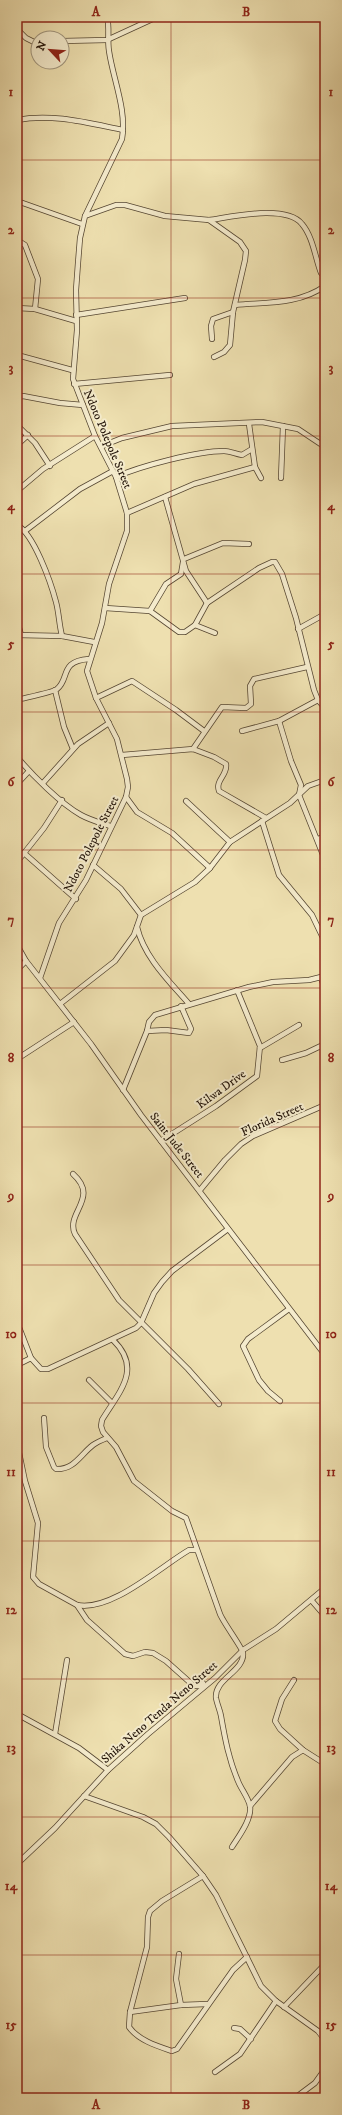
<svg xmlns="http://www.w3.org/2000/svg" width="342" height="2115" viewBox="0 0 342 2115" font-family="'IM FELL DW Pica',serif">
	<rect width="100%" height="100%" fill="#eee0b0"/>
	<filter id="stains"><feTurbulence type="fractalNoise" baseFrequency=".005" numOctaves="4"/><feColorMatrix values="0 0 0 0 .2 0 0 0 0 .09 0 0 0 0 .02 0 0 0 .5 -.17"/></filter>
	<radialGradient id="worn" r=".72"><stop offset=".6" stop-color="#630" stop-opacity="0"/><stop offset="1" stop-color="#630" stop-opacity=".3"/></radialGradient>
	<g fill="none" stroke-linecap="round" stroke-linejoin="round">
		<g stroke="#554632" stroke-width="6">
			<g id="minor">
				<polyline points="17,29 26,38 38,44"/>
				<polyline points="62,41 107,40 157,17"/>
				<path d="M17,120C52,113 88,123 123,130"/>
				<polyline points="17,201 82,224"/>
				<path d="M85,216L122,139C127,110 113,79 109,51C107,39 110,28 107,17"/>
				<path d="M209,220C231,217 286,204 302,224C313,237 315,257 321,273L325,275"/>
				<polyline points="17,240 25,245 38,279 35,309"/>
				<path d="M235,305C266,302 298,305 325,286"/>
				<polyline points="17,308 35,309 76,321"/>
				<polyline points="76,315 185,298"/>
				<polyline points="212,339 211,326 213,319 233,312"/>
				<polyline points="17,355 72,370"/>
				<polyline points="74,384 170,375"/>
				<polyline points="17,397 23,396 60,403 83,405"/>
				<polyline points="249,424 255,467 261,478"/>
				<polyline points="17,425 35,443 50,466"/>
				<polyline points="17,445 28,435"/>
				<polyline points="102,446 122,438 172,426 262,422 298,429 325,447"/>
				<path d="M116,477C140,466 198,451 224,451C230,451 235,454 242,455L252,449"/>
				<polyline points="281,478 283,426"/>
				<polyline points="17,491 43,469 95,436"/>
				<polyline points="165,497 186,571 207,603"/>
				<polyline points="127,513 194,484 255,467"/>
				<path d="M17,525C34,534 51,583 56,602C59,613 59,624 62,636"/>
				<polyline points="25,531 80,489 113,471"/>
				<polyline points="184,559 223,543 249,544"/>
				<polyline points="105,608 150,611 179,632 185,632 195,625 207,603 259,568 272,562 275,562 282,574 296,618 314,690 318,700 325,708"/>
				<polyline points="150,611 166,584 181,574 183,562"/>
				<polyline points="17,620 21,635"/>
				<polyline points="195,625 215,633"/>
				<polyline points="298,629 325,614"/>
				<polyline points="17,635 62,636 94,642"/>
				<polyline points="55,690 64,727 73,749"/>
				<polyline points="96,698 132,681 176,710 204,731"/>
				<path d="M17,700C24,698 54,692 57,689C70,679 59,661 89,659"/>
				<polyline points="279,721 291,761 301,785 299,795 325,860"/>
				<polyline points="242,731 279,721 318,700"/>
				<polyline points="193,749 222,707 246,708 251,704 250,686 254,679 307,667"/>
				<path d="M122,755L193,749L214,757L226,764C228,775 215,780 219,791L266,818"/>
				<path d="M17,757C32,775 61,804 81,815C90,820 101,823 110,826"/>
				<polyline points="43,783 78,744 109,723"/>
				<polyline points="17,784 29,771"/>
				<polyline points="126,797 137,812 172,833 210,868"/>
				<polyline points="186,801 230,842"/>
				<polyline points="262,821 279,875 312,915 325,942"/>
				<polyline points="318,839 325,836"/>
				<polyline points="24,853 76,899"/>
				<polyline points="17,862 44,828 62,800"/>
				<polyline points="93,865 121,889 141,915"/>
				<path d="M137,927C144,957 169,981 189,1004"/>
				<polyline points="17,945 26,961 91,1044 141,1115 325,1355"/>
				<polyline points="17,970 26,961"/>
				<polyline points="321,977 325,990"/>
				<polyline points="40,978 59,923 86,880 126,797 128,787 127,779 117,739 96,698 87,671 102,623 109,584 127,531 127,513 116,477 95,436 73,379 77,330 76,290 78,263 80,238 85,216 116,205 125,205 165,216 209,220 240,242 246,251 245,260 233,312 230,345 224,352 214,357"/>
				<polyline points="60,1004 115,961 134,935 141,915 195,882 210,868 230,842 290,803 308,786 325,780"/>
				<polyline points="147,1031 166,1030 189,1033 191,1029 181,1006"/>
				<polyline points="260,1048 299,1025"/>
				<polyline points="17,1059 74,1022"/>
				<polyline points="282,1060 306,1053 325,1044"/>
				<polyline points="123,1090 147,1031 149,1022 155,1015 249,987 273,982 309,980 325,976"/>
				<polyline points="161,1141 216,1106 257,1076 260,1046 237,990"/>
				<path d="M73,1174C100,1198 65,1213 75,1234L119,1300L188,1369L219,1404"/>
				<polyline points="200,1190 225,1160 241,1144 253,1136 325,1105"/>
				<polyline points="17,1322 31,1358"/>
				<path d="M113,1340C143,1369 119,1392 102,1420L101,1426L103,1432L116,1447L134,1481L172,1511L186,1518L220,1614C223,1622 243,1649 243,1653C245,1671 214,1679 216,1698C217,1704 220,1710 221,1716C225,1739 229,1760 238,1781C241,1789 248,1797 250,1806C252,1819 239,1836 232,1847"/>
				<polyline points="17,1365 31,1358 41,1369 48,1369 136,1328 141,1323 154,1293 162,1282 172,1271 228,1229"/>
				<polyline points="89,1380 112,1403"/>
				<polyline points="280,1401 268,1391 259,1380 243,1346 248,1339 289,1309"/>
				<path d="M44,1418L46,1447L54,1467L56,1469C74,1470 80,1455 93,1445C97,1442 102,1440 107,1438"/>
				<polyline points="17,1443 25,1481 38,1523 33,1577 39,1584 77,1605 87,1620 125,1654 133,1656 145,1652 153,1653 166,1661 194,1686 200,1686 203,1683"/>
				<polyline points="312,1601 325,1616"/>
				<path d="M77,1605C111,1612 160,1567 189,1550H196"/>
				<polyline points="294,1680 282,1699 275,1721 280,1729 303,1750"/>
				<polyline points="17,1714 79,1748 108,1770"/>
				<polyline points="55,1734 67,1660"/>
				<polyline points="84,1796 143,1817 156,1824 169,1837 203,1876 216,1895 261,1986 276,2001 318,2031 325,2040"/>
				<polyline points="250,1806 292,1757 303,1750 325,1764"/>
				<polyline points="17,1864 55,1828 108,1770 148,1734 215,1678 243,1650 276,1629 325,1588"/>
				<path d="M203,1876L162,1901L150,1911L148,1917L147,1947L130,2012L129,2027C138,2040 157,2046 172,2051L177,2049L233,1970L247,1957"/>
				<polyline points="179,1954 176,1979 181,2005"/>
				<polyline points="284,2007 325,1964"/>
				<polyline points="130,2012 181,2005 207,2004"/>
				<polyline points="234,2028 240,2029 251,2039"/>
				<polyline points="215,2072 240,2054 276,2001"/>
				<polyline points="295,2098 315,2083 325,2069"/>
			</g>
		</g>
		<use href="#minor" stroke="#f4ebcc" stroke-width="4.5"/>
	</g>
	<path fill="none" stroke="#8f2418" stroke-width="1" stroke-opacity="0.55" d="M171,17V2098M17,160H325M17,298H325M17,436H325M17,574H325M17,712H325M17,850H325M17,988H325M17,1127H325M17,1265H325M17,1403H325M17,1541H325M17,1679H325M17,1817H325M17,1955H325"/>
	<g text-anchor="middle" stroke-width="4" stroke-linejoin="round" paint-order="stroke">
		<g font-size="12" fill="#221308" stroke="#f4ebcc">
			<text transform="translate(108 439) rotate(67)" y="4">Ndoto Polepole Street</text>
			<text transform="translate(91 844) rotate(-63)" y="4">Ndoto Polepole Street</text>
			<text transform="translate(221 1089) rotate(-36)" y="4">Kilwa Drive</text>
			<text transform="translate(272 1119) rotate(-24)" y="4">Florida Street</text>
			<text transform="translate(177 1145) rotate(52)" y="4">Saint Jude Street</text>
			<text transform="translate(159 1712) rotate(-41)" y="4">Shika Neno Tenda Neno Street</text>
		</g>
	</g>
	<rect width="342" height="2115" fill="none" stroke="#eee0b0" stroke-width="44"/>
	<g transform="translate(50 50) rotate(296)"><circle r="19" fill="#f4ebcc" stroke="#a0957e"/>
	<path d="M0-3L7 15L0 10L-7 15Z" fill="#8f2418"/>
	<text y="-6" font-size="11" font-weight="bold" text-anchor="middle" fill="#221308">N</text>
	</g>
	<rect x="22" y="22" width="298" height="2071" fill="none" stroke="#8f2418" stroke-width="1.5"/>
	<g font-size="13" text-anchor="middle" font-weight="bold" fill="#8f2418">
		<text x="96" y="16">A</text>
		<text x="246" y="16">B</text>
		<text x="11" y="96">1</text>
		<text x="331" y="96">1</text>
		<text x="11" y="234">2</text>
		<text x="331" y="234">2</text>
		<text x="11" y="372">3</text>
		<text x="331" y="372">3</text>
		<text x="11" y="510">4</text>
		<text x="331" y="510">4</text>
		<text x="11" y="648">5</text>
		<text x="331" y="648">5</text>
		<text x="11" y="786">6</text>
		<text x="331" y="786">6</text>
		<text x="11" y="924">7</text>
		<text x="331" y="924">7</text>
		<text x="11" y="1062">8</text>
		<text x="331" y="1062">8</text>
		<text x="11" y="1200">9</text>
		<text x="331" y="1200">9</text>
		<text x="11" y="1338">10</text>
		<text x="331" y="1338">10</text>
		<text x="11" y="1476">11</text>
		<text x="331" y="1476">11</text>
		<text x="11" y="1614">12</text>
		<text x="331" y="1614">12</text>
		<text x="11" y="1752">13</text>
		<text x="331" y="1752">13</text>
		<text x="11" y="1890">14</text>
		<text x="331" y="1890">14</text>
		<text x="11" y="2029">15</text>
		<text x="331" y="2029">15</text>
		<text x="96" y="2109">A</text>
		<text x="246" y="2109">B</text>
	</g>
	<rect width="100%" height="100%" filter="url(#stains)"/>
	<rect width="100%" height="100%" fill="url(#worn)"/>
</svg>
